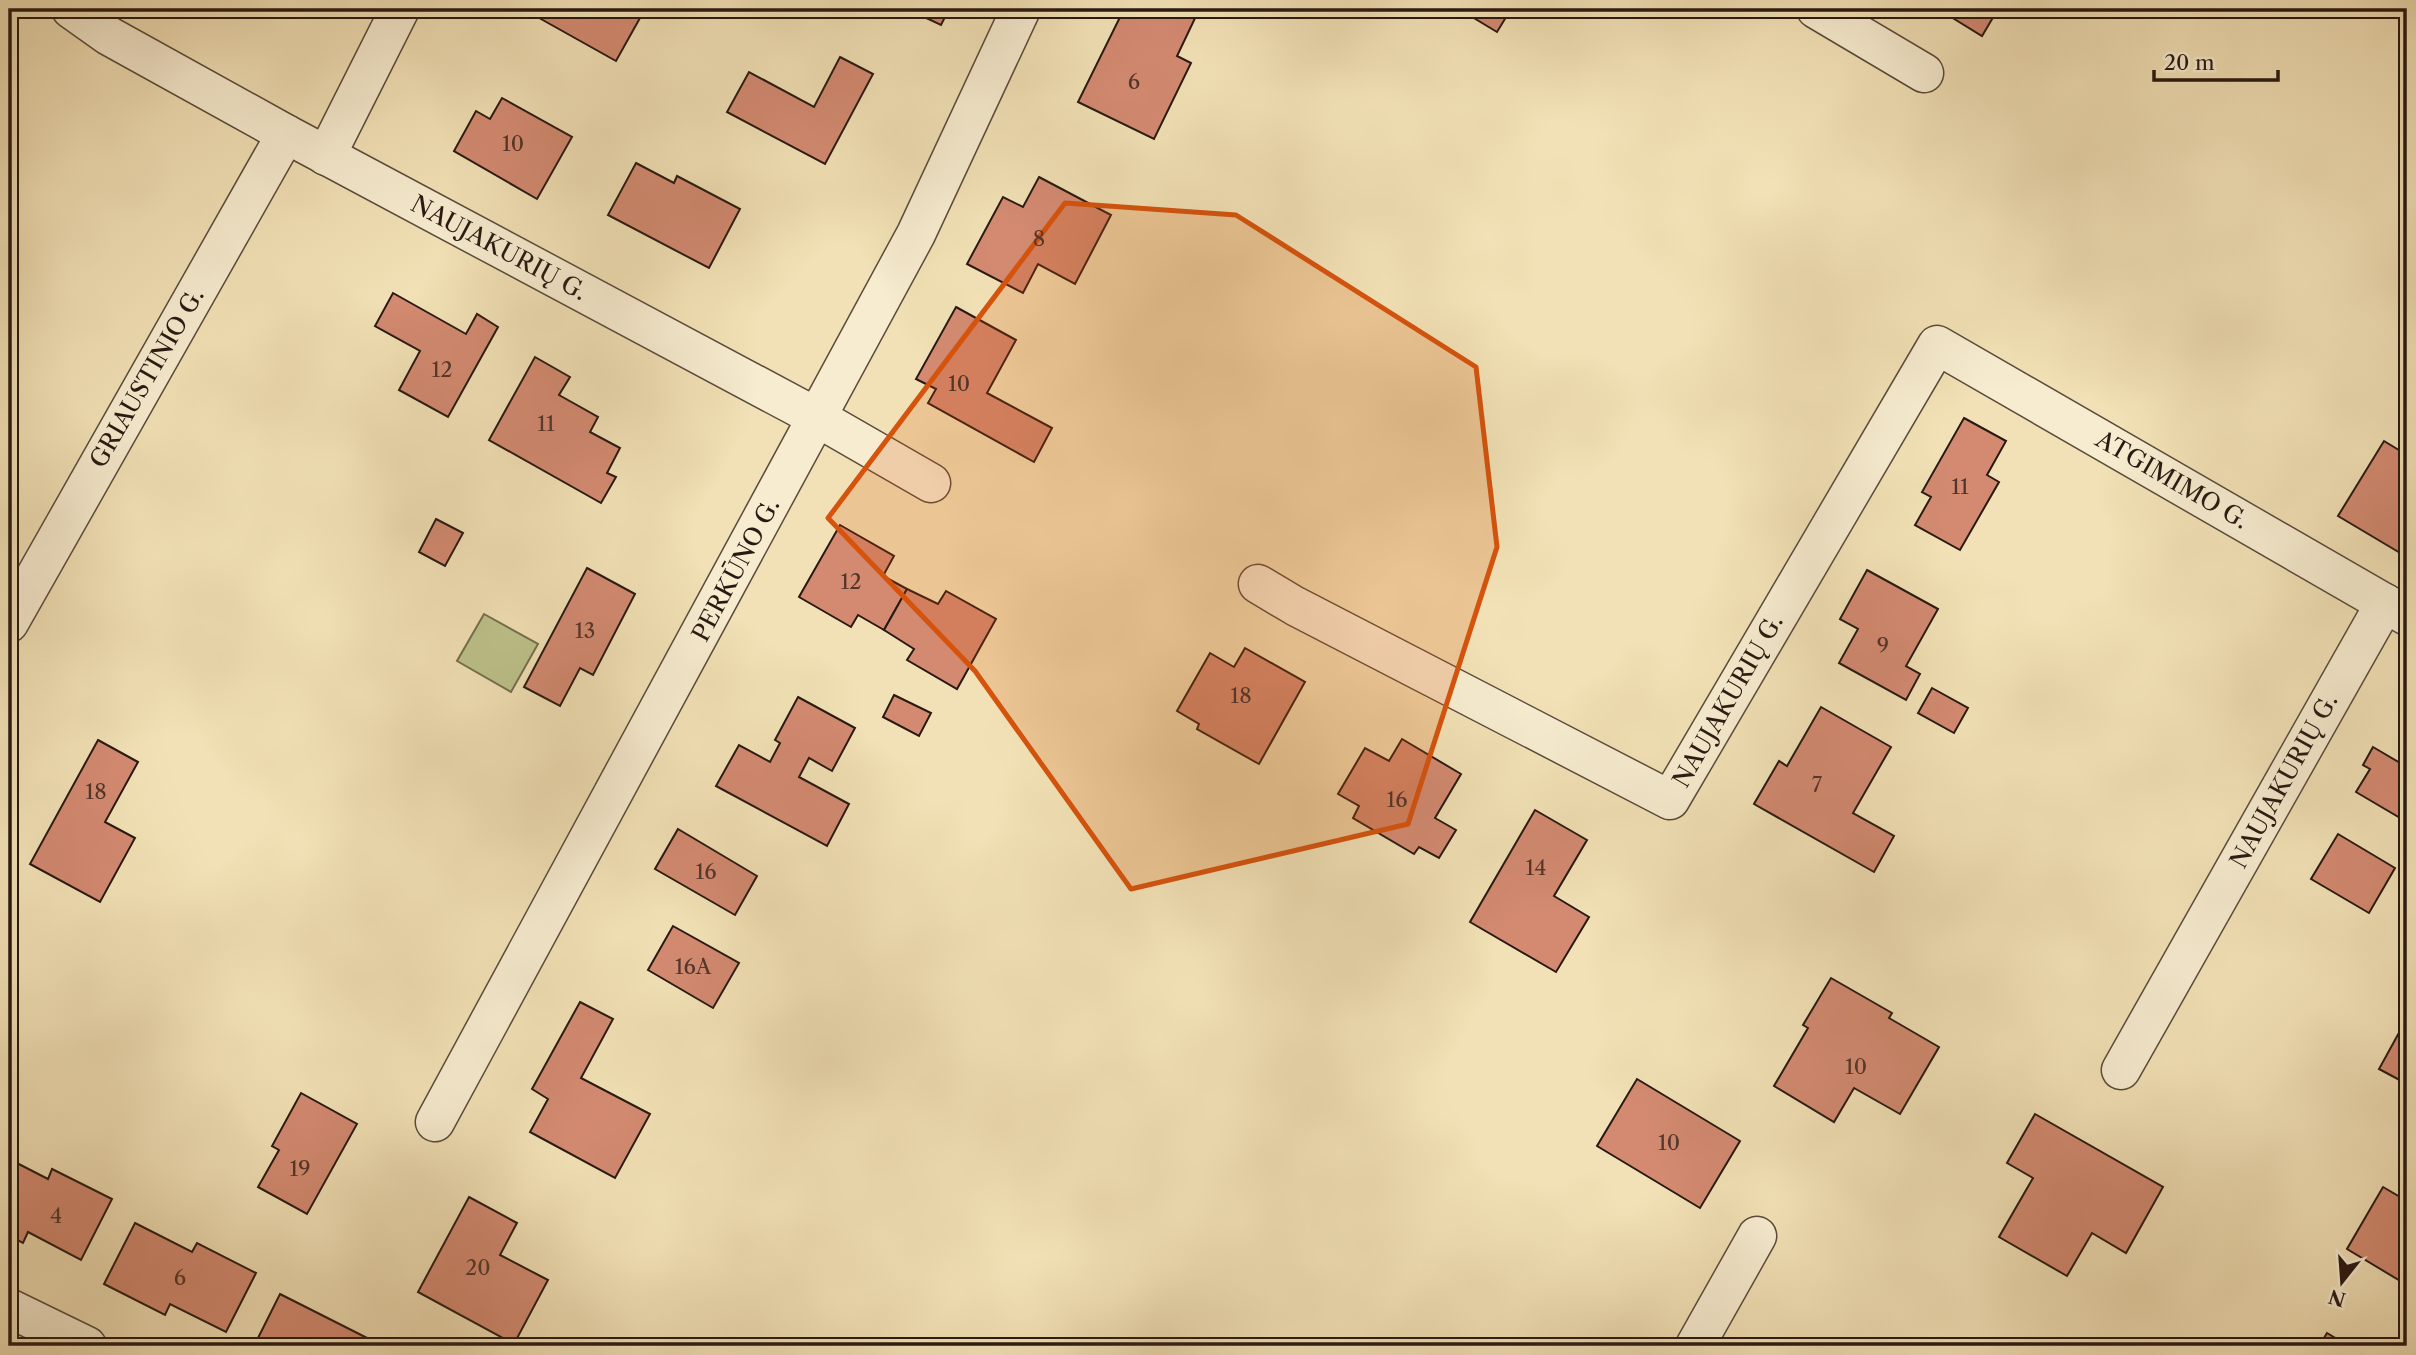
<svg xmlns="http://www.w3.org/2000/svg" width="2416" height="1355" viewBox="0 0 2416 1355" font-family="'Libre Caslon Text',serif">
	<rect width="100%" height="100%" fill="#f2e1b6"/>
	<filter id="stains"><feTurbulence type="fractalNoise" baseFrequency=".00286" numOctaves="4"/><feColorMatrix values="0 0 0 0 .2 0 0 0 0 .09 0 0 0 0 .02 0 0 0 .5 -.17"/></filter>
	<radialGradient id="worn" r=".72"><stop offset=".6" stop-color="#630" stop-opacity="0"/><stop offset="1" stop-color="#630" stop-opacity=".3"/></radialGradient>
	<polygon fill="#bdc28c" stroke="#726e4f" stroke-width="2" points="484,614 538,644 511,692 457,661"/>
	<g fill="#d38a71" stroke="#281912" stroke-width="2">
		<polygon points="535,9 645,9 616,61 532,14"/>
		<polygon points="907,9 949,9 941,25"/>
		<polygon points="1124,9 1187,9 1197,14 1177,56 1191,63 1154,139 1078,102"/>
		<polygon points="1459,9 1511,9 1497,32"/>
		<polygon points="1945,9 1998,9 1982,36 1943,12"/>
		<polygon points="840,57 873,74 825,164 727,112 749,72 814,107"/>
		<polygon points="502,98 572,137 537,199 454,151 476,111 490,119"/>
		<polygon points="636,163 674,183 677,176 740,209 709,268 608,215"/>
		<polygon points="1039,177 1111,215 1075,284 1038,264 1023,293 967,264 1003,197 1023,207"/>
		<polygon points="393,293 466,334 477,314 498,327 448,417 399,390 420,351 375,326"/>
		<polygon points="956,307 1016,340 987,393 1052,428 1034,462 928,403 936,389 916,379"/>
		<polygon points="535,357 570,377 559,395 598,417 590,432 620,448 607,473 616,477 601,503 489,440"/>
		<polygon points="1964,418 2006,441 1987,475 1999,482 1960,550 1915,525 1931,497 1922,492"/>
		<polygon points="2384,441 2407,455 2407,557 2338,516"/>
		<polygon points="436,519 463,533 445,566 419,552"/>
		<polygon points="840,525 894,556 883,576 907,589 884,630 858,615 851,627 799,597"/>
		<polygon points="587,568 635,594 593,675 580,668 560,706 524,687"/>
		<polygon points="1867,570 1938,609 1906,666 1920,674 1906,700 1839,663 1858,629 1840,619"/>
		<polygon points="907,589 938,604 946,591 996,619 957,689 907,660 914,649 884,630"/>
		<polygon points="1245,648 1305,682 1259,764 1197,729 1199,724 1177,711 1210,653 1234,667"/>
		<polygon points="1932,688 1968,708 1954,733 1918,713"/>
		<polygon points="894,695 931,713 919,736 883,717"/>
		<polygon points="798,697 855,728 832,771 809,758 799,777 849,804 827,846 716,786 739,745 770,762 780,743 775,740"/>
		<polygon points="1821,707 1891,747 1853,813 1894,836 1874,872 1754,804 1779,761 1787,766"/>
		<polygon points="1402,739 1461,774 1435,818 1456,830 1439,858 1419,847 1414,854 1353,818 1359,806 1338,794 1365,748 1389,761"/>
		<polygon points="98,740 138,762 105,822 135,838 100,902 30,864"/>
		<polygon points="2373,747 2407,767 2407,822 2356,792 2370,769 2363,765"/>
		<polygon points="1535,810 1587,840 1554,896 1589,917 1556,972 1470,922"/>
		<polygon points="678,829 757,876 735,915 655,869"/>
		<polygon points="2338,834 2395,868 2369,913 2311,879"/>
		<polygon points="673,926 739,963 713,1008 648,970"/>
		<polygon points="1831,978 1892,1013 1889,1018 1939,1047 1900,1114 1854,1088 1834,1122 1774,1086 1808,1028 1803,1025"/>
		<polygon points="580,1002 613,1019 581,1078 650,1114 615,1178 530,1132 548,1099 532,1089"/>
		<polygon points="2406,1020 2407,1020 2407,1084 2379,1069"/>
		<polygon points="1637,1079 1740,1141 1700,1208 1597,1146"/>
		<polygon points="301,1093 357,1124 307,1214 258,1187 279,1150 272,1146"/>
		<polygon points="2035,1114 2163,1187 2126,1253 2092,1233 2067,1276 1999,1237 2033,1178 2007,1163"/>
		<polygon points="9,1159 48,1179 52,1169 112,1199 81,1260 28,1232 23,1243 9,1236"/>
		<polygon points="2383,1187 2407,1201 2405,1217 2407,1218 2407,1285 2347,1249"/>
		<polygon points="469,1197 517,1223 500,1255 548,1280 514,1344 418,1292"/>
		<polygon points="135,1223 192,1252 197,1243 256,1273 226,1332 170,1304 165,1315 104,1284"/>
		<polygon points="280,1294 383,1346 254,1346"/>
		<polygon points="2327,1333 2349,1346 2319,1346"/>
	</g>
	<g fill="none" stroke-linecap="round" stroke-linejoin="round">
		<g stroke="#5a4b3b" stroke-width="41">
			<g id="minor">
				<polyline points="71,9 109,36 286,134 818,418 931,483"/>
				<polyline points="1816,9 1924,73"/>
				<polyline points="326,156 400,9"/>
				<polyline points="1258,584 1295,606 1670,800 1937,345 2407,616"/>
				<polyline points="9,623 286,134"/>
				<polyline points="2121,1070 2385,603"/>
				<polyline points="435,1122 916,234 1021,9"/>
				<polyline points="9,1308 87,1346"/>
				<polyline points="1695,1346 1757,1236"/>
			</g>
		</g>
		<use href="#minor" stroke="#f7ecd0" stroke-width="38"/>
	</g>
	<path fill="#d5530d" fill-opacity="0.2" stroke="#d5530d" stroke-width="5" stroke-linejoin="round" d="M1065,203L1236,215L1476,367L1497,547L1408,824L1131,889L975,671L828,518Z"/>
	<g text-anchor="middle" stroke-width="7" stroke-linejoin="round" paint-order="stroke">
		<g font-size="21" fill="#53352a">
			<text x="1134" y="89">6</text>
			<text x="513" y="151">10</text>
			<text x="1039" y="246">8</text>
			<text x="442" y="377">12</text>
			<text x="959" y="391">10</text>
			<text x="546" y="431">11</text>
			<text x="1960" y="494">11</text>
			<text x="851" y="589">12</text>
			<text x="585" y="638">13</text>
			<text x="1883" y="653">9</text>
			<text x="1241" y="703">18</text>
			<text x="1817" y="792">7</text>
			<text x="96" y="799">18</text>
			<text x="1397" y="807">16</text>
			<text x="1536" y="875">14</text>
			<text x="706" y="879">16</text>
			<text x="693" y="974">16A</text>
			<text x="1856" y="1074">10</text>
			<text x="1669" y="1150">10</text>
			<text x="300" y="1176">19</text>
			<text x="56" y="1223">4</text>
			<text x="478" y="1275">20</text>
			<text x="180" y="1285">6</text>
		</g>
		<g font-size="24" fill="#281912" stroke="#f7ecd0">
			<text transform="translate(499 248) rotate(28)" y="8">NAUJAKURIŲ G.</text>
			<text transform="translate(147 378) rotate(-60)" y="8">GRIAUSTINIO G.</text>
			<text transform="translate(2172 480) rotate(30)" y="8">ATGIMIMO G.</text>
			<text transform="translate(736 570) rotate(-62)" y="8">PERKŪNO G.</text>
			<text transform="translate(1728 701) rotate(-60)" y="8">NAUJAKURIŲ G.</text>
			<text transform="translate(2284 781) rotate(-61)" y="8">NAUJAKURIŲ G.</text>
		</g>
	</g>
	<rect width="2416" height="1355" fill="none" stroke="#f2e1b6" stroke-width="35"/>
	<rect x="10" y="10" width="2395" height="1334" fill="none" stroke="#281912" stroke-width="3.5"/>
	<rect x="18" y="18" width="2381" height="1320" fill="none" stroke="#281912" stroke-width="2"/>
	<g transform="translate(2342 1282) rotate(197)" stroke="#f7ecd0" stroke-width="5" paint-order="stroke">
	<path d="M0-5L12 26L0 18L-12 26Z" fill="#281912"/>
	<text y="-10" font-size="19" font-weight="bold" text-anchor="middle" fill="#281912">N</text>
	</g>
	<path d="M2154 70v10h124v-10" fill="none" stroke="#281912" stroke-width="3.5"/>
	<text x="2164" y="70" font-size="21" fill="#281912" stroke="#f7ecd0" stroke-width="5" paint-order="stroke">20 m</text>
	<rect width="100%" height="100%" filter="url(#stains)"/>
	<rect width="100%" height="100%" fill="url(#worn)"/>
</svg>
